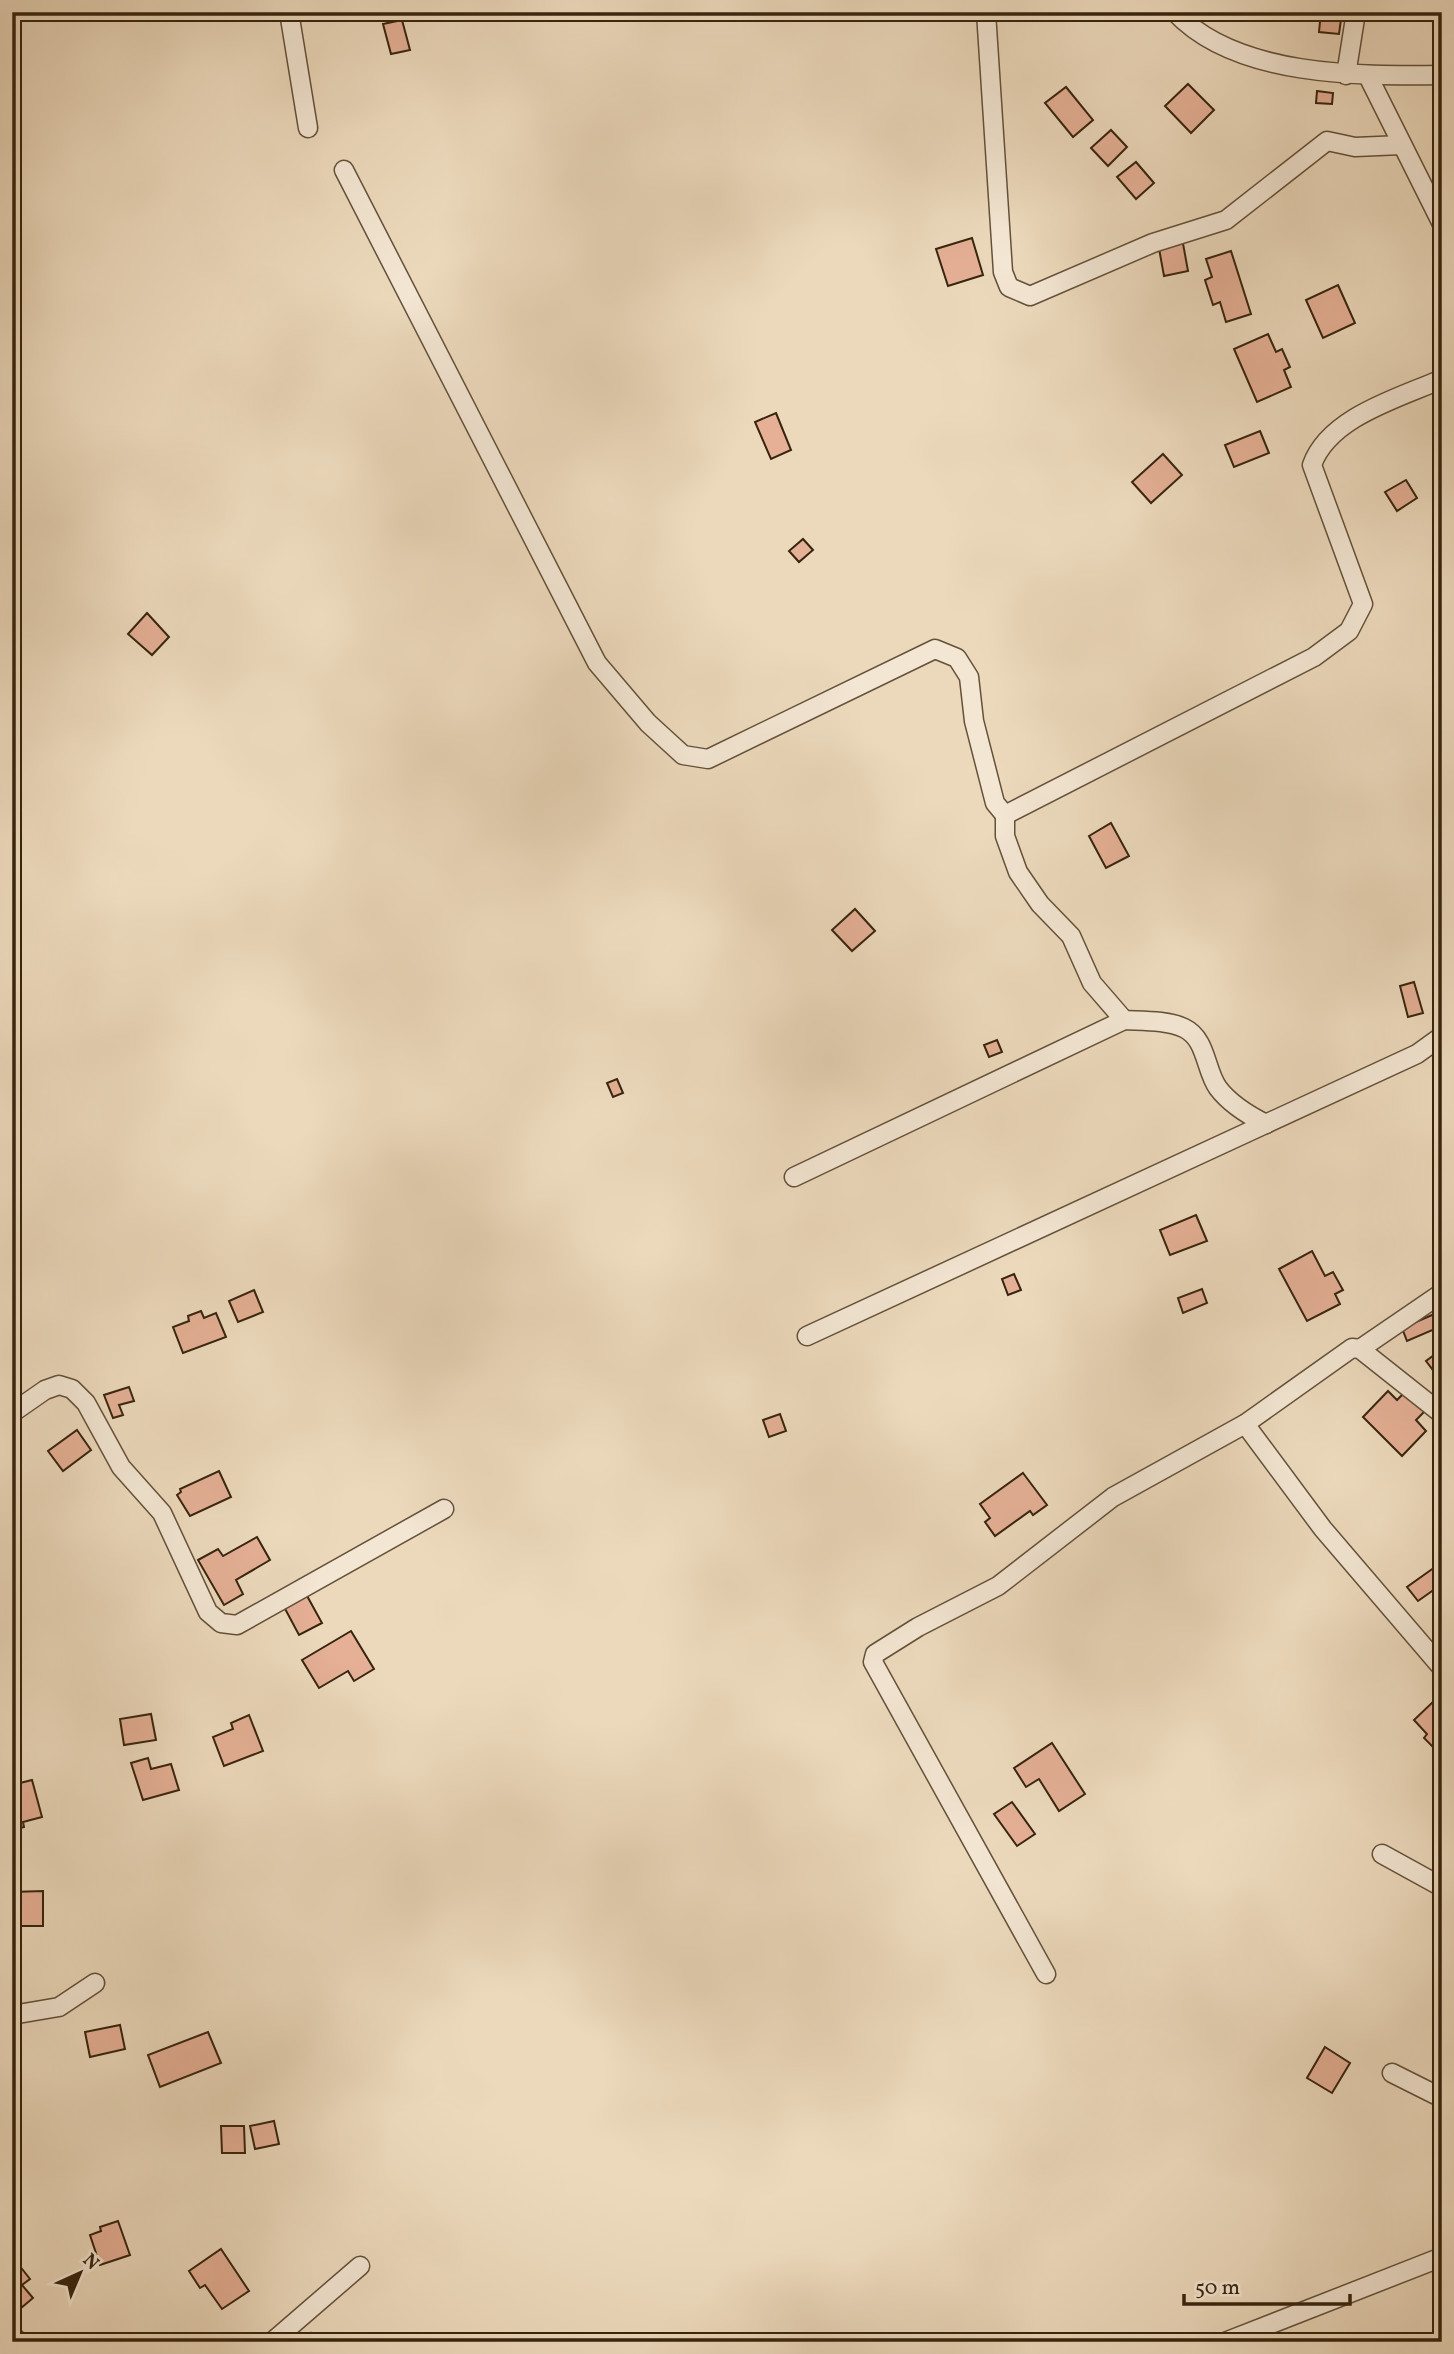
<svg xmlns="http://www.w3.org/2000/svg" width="1454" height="2354" viewBox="0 0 1454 2354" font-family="Vollkorn,serif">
	<rect width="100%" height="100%" fill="#ecd9bc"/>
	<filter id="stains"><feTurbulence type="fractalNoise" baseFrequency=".00286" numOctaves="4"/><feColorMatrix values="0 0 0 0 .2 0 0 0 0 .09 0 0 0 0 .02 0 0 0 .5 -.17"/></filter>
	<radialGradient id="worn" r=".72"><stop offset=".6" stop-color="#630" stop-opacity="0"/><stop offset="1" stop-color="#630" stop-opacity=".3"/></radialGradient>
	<g fill="#e5b096" stroke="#37240e" stroke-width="2">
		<polygon points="1321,12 1342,12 1339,34 1319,32"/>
		<polygon points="402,20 410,50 391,54 383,24"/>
		<polygon points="1188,84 1214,110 1191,133 1165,106"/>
		<polygon points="1066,87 1093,120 1073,137 1045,103"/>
		<polygon points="1317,91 1333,93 1332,104 1316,103"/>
		<polygon points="1111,130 1127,147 1108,166 1091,148"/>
		<polygon points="1136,162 1154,183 1136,199 1117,177"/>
		<polygon points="972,238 983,275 948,286 936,249"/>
		<polygon points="1182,238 1188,271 1164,276 1158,243"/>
		<polygon points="1231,251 1251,314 1226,322 1220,302 1213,305 1205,280 1212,277 1206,259"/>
		<polygon points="1338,285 1355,323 1323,338 1306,300"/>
		<polygon points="1268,334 1276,352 1282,349 1290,367 1284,370 1291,387 1257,402 1234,349"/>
		<polygon points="776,413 791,450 771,459 755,422"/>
		<polygon points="1260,431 1269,453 1234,467 1225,445"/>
		<polygon points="1163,454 1182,475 1151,503 1132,482"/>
		<polygon points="1406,480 1417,498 1397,511 1385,492"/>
		<polygon points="803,539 813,550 799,562 789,551"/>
		<polygon points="147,613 169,637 152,655 128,634"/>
		<polygon points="1111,823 1129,856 1106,868 1089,836"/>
		<polygon points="855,909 875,931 852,951 832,930"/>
		<polygon points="1414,982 1423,1013 1408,1017 1400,986"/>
		<polygon points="997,1040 1002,1052 989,1057 984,1045"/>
		<polygon points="617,1079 623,1093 613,1097 607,1083"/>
		<polygon points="1196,1215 1207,1241 1170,1255 1160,1230"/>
		<polygon points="1312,1251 1325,1276 1333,1272 1343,1290 1335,1294 1340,1304 1307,1321 1279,1269"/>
		<polygon points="1014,1274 1021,1290 1008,1295 1002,1279"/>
		<polygon points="1202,1289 1207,1303 1183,1313 1178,1298"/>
		<polygon points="254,1290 263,1312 238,1322 229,1301"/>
		<polygon points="201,1311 204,1318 216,1313 226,1337 183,1353 173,1327 189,1321 188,1316"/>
		<polygon points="1439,1312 1442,1326 1407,1341 1402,1328"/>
		<polygon points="1438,1352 1442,1356 1442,1382 1426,1361"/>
		<polygon points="129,1387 134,1401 119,1405 123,1415 113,1418 104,1395"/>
		<polygon points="1388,1391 1397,1400 1405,1392 1425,1411 1416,1420 1426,1431 1402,1456 1363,1417"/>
		<polygon points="780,1414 786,1431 769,1437 763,1420"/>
		<polygon points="77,1430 91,1450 63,1471 48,1451"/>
		<polygon points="219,1471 231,1497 190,1516 177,1495 181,1492 180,1489"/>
		<polygon points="1023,1473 1047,1505 1033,1515 1030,1511 995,1536 985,1522 990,1518 980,1504"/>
		<polygon points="257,1537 270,1560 236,1580 243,1594 224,1605 198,1560 218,1549 223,1556"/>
		<polygon points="1435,1567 1442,1576 1442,1584 1418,1601 1407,1587"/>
		<polygon points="306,1594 322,1623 299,1635 283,1605"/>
		<polygon points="351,1631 374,1669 354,1681 348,1671 319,1688 302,1660"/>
		<polygon points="1436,1699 1442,1704 1442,1750 1438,1752 1424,1738 1427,1734 1414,1720"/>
		<polygon points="151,1714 156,1740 124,1745 120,1719"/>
		<polygon points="249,1715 263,1751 224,1766 213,1737 233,1729 231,1723"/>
		<polygon points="1052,1743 1085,1794 1059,1811 1039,1779 1026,1787 1014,1768"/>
		<polygon points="148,1758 151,1769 171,1764 179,1790 143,1800 131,1763"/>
		<polygon points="32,1780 42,1817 23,1822 24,1827 12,1830 12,1785"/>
		<polygon points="1012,1802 1035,1834 1017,1846 994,1814"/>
		<polygon points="43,1891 43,1926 12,1926 12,1892"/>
		<polygon points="120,2025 125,2049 90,2057 85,2032"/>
		<polygon points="208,2032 221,2063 160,2087 148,2055"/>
		<polygon points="1325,2047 1350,2063 1332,2093 1307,2078"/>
		<polygon points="274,2121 279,2144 255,2149 250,2126"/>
		<polygon points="221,2126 244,2126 245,2153 222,2153"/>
		<polygon points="118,2221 130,2255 100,2265 90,2235 101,2231 100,2227"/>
		<polygon points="221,2249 249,2291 222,2309 205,2285 200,2288 189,2271"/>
		<polygon points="15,2260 30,2279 22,2285 33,2298 21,2308 12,2297"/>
		<polygon points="311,2333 320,2342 302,2342"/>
	</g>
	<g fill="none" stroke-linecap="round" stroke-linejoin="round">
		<g stroke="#64513a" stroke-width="21">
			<g id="minor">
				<polyline points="289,12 308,128"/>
				<polyline points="986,12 1003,272 1009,287 1030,296 1153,243 1226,220 1327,141 1355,147 1402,145"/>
				<path d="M1175,12C1236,77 1359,76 1442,75"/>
				<polyline points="1346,75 1356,12"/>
				<polyline points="1368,76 1442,224"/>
				<path d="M344,170L597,663L648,723L683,755L708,759L935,649L957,658L969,677L974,721L995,803L1005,815L1314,657L1349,631L1363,604L1312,465C1329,417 1399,398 1442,379"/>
				<path d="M1005,815V836L1018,872L1040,904L1071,936L1092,983L1124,1020C1143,1021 1167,1020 1184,1028C1207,1039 1205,1070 1218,1088C1230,1104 1248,1115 1266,1124"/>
				<polyline points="794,1177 1124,1020"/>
				<polyline points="807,1336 1417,1054 1442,1036"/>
				<polyline points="1360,1349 1442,1293"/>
				<polyline points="12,1413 45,1390 59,1385 72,1389 86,1403 121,1467 162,1513 208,1612 221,1623 237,1625 444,1509"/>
				<polyline points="1245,1424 1323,1529 1442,1668"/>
				<polyline points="1382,1854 1442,1887"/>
				<polyline points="1046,1974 873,1662 875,1654 918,1627 998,1586 1113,1497 1245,1424 1352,1348 1360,1349 1442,1414"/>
				<polyline points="12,2015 59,2007 95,1983"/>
				<polyline points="1392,2073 1442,2098"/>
				<polyline points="12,2335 19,2342"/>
				<polyline points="272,2342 360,2266"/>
				<polyline points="1225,2342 1442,2257"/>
			</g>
		</g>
		<use href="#minor" stroke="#f3e6d3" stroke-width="18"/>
	</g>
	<rect width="1454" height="2354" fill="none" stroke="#ecd9bc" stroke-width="42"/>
	<rect x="14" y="14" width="1426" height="2326" fill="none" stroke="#37240e" stroke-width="3.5"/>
	<rect x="21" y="21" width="1412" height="2312" fill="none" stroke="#37240e" stroke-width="2"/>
	<g transform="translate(80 2273) rotate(44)" stroke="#f3e6d3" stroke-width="5" paint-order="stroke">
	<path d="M0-5L12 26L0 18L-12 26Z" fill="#37240e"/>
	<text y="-10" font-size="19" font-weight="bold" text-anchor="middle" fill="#37240e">N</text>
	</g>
	<path d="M1184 2294v10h166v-10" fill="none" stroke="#37240e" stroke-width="3.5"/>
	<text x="1195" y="2294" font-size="21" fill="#37240e" stroke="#f3e6d3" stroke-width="5" paint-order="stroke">50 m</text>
	<rect width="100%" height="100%" filter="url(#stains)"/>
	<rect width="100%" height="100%" fill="url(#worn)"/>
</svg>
